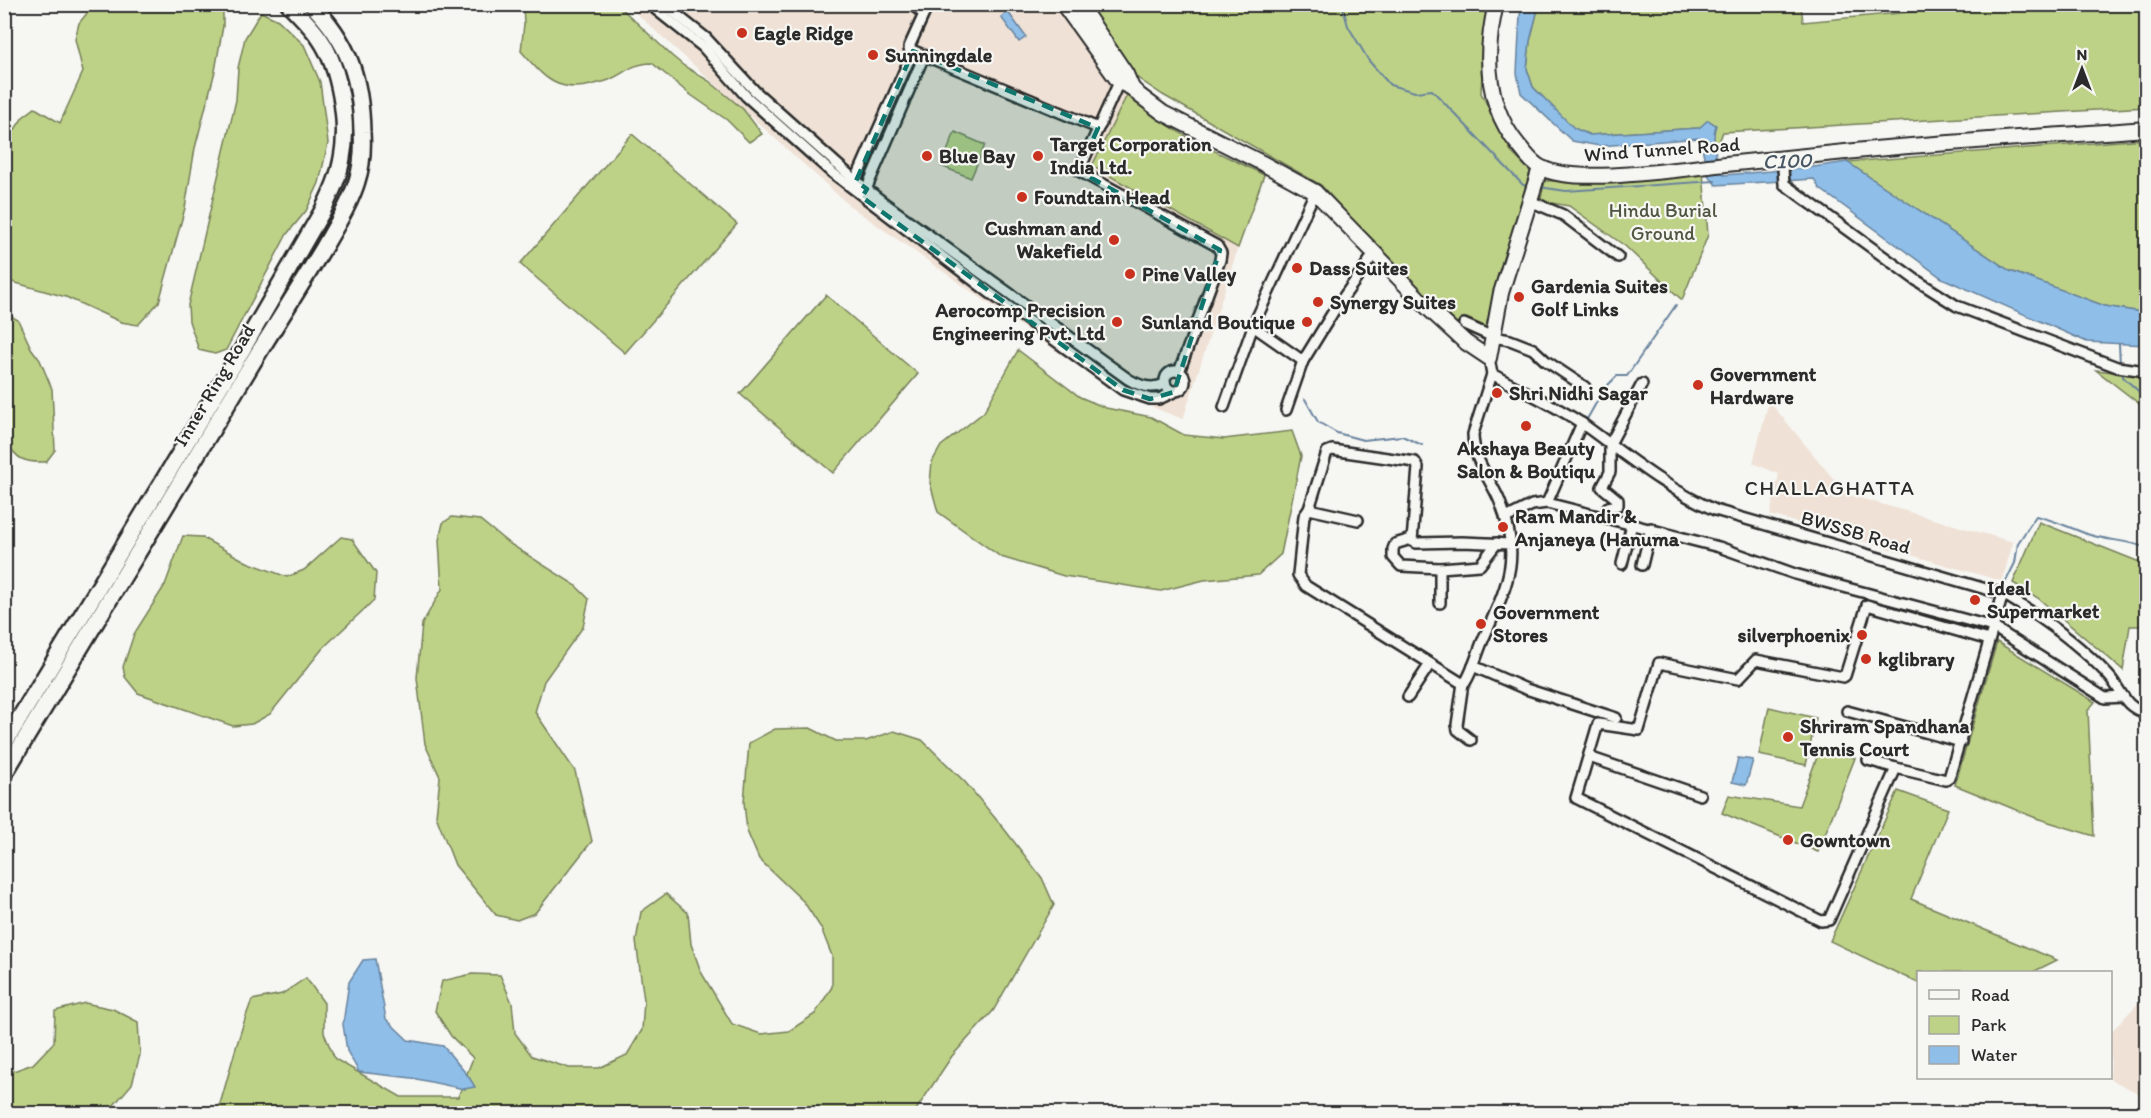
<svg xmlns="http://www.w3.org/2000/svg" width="2151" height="1118" viewBox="0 0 2151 1118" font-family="Itim,sans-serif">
	<rect width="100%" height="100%" fill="#f6f6f2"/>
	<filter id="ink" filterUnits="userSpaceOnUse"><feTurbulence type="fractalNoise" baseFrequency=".0167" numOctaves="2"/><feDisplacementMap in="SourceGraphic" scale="12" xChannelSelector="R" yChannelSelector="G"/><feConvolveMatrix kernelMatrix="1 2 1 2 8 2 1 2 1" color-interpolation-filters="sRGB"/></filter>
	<g filter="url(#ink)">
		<g fill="#efe1d5">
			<polygon points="627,5 1088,5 1136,77 1092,166 1238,248 1183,419 1116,393 850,206"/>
			<polygon points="1769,401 1846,494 2013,542 2002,581 1770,515 1779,474 1753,463"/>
			<polygon points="2146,995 2146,1097 2108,1078 2110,1078 2111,1032"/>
		</g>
		<g fill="#bed287" stroke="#747e59" stroke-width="1.5">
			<polygon points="112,5 223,5 223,26 215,71 195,148 185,208 159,302 138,325 121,322 66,297 5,280 5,132 14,131 23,117 35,108 60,123 83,72 75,39 79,23 89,11"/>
			<path d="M523,5H618L672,56L684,66L709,81L743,109L762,134L749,142L727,120L688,93L652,63C630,64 627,72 609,80C604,82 597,83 591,85C555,93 543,76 521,51L524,24Z"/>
			<polygon points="1088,5 1480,5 1479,9 1489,15 1484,33 1481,93 1512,153 1532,173 1496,283 1484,337 1457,327 1387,259 1321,185 1163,95 1136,77"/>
			<polygon points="1539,5 1801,5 1803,22 1988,5 2146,5 2146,107 1723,132 1719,142 1715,144 1713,133 1699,128 1590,135 1573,128 1533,87 1527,69 1530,41"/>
			<polygon points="261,12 278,20 304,45 320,82 328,143 319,183 306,211 287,234 226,350 215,354 199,350 189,321 188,305 236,100 238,68 245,38"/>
			<path d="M1129,91C1163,132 1218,151 1264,175L1238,248L1092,166Z"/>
			<polygon points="955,132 985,145 971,178 941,166"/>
			<polygon points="632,134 737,224 625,353 520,264"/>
			<polygon points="2146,139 2146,313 2105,306 2010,271 1847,162"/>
			<polygon points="1703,172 1708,235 1682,300 1625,246 1569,206 1540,201 1545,181 1658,178"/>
			<polygon points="826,295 918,374 833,473 740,394"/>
			<path d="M5,313L18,320L31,348L40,360L52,389L55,450L46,462C22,463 17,459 5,440Z"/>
			<polygon points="1018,350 1080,397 1106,408 1151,417 1184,435 1224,439 1292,431 1301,456 1281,554 1258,575 1204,580 1161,591 1064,576 1001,557 938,512 930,483 932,462 941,446 984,412"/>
			<polygon points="2096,370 2146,376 2146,409"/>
			<polygon points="452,517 480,520 507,542 575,585 589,599 583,627 544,681 535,712 575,771 592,841 535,913 517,920 496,915 455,865 436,816 440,777 425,744 417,678 422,624 442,589 439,540 443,523"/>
			<polygon points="2039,522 2137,561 2146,563 2146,626 2130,626 2123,670 2038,598 2013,583"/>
			<polygon points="183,536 201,537 247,562 287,577 304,570 341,537 352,539 376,573 374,600 323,648 270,714 252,724 233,726 138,693 125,677 123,667 134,634 165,585"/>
			<polygon points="1997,642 2095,702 2088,710 2094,836 2036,818 1955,785"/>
			<polygon points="1769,707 1816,718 1806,765 1759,755"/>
			<path d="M810,728L836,741H866L894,731L922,740L965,782L1005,830L1042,878L1054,905L993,1011L952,1056L914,1113L217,1114C229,1076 237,1037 252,1000L282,994L306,978L324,1003V1033L335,1059L401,1097H458L473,1058L451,1036L435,1011L442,981L472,974L500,975L512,1003L515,1033L532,1056L569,1068H599L627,1055L642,1030L644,1000L636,941L641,912L666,894L688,913L691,944L701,972L732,1024L761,1034L789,1031L815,1014L832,987V956L821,928L804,902L759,859L747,831L744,802L749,743L775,729Z"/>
			<polygon points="1820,749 1855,758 1818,852 1722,813 1729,795 1799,806"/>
			<polygon points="1898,791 1948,809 1911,899 2057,960 2033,972 1918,972 1918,983 1830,941"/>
			<polygon points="85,1003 113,1009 138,1022 140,1055 132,1084 107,1113 5,1113 5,1074 33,1064 54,1042 55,1011"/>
		</g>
		<g fill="#8fbee9" stroke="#67839d" stroke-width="1.5">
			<path d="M1523,5H1539L1530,41L1527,69L1533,87L1574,128L1590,135L1699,128L1708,120L1716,125C1711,140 1716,162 1724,175L1807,168L1847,162L2010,271L2105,306L2146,313V345L2087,342L1942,278L1819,188L1814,179L1716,185L1708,175L1700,138L1600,146L1572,141L1521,93L1517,73L1520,15Z"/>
			<polygon points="1008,12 1026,37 1019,42 1001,17"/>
			<polygon points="1738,758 1753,760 1746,785 1732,782"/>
			<polygon points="375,959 386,1019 408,1040 443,1046 469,1077 475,1087 464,1089 412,1078 359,1072 347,1051 343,1024 349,982 363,960"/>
		</g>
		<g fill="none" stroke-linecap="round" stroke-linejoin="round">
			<g stroke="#67839d" stroke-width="2">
				<polyline points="1342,4 1348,26 1369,61 1390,85 1415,92 1432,90 1523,185 1530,186"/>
				<polyline points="1539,187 1566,191 1715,181"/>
				<polyline points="2119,344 2120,364"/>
				<polyline points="2122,369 2123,377 2146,398"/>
				<polyline points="1305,399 1318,422 1337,433 1363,440 1402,436 1422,445"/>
				<polyline points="1586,421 1604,389 1617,376 1627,376 1676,305"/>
				<path d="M2005,583L2015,563L2018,543L2036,516C2055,520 2072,529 2090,535C2109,541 2129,540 2146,548"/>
			</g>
			<g stroke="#2b2b2b" stroke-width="14">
				<g id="street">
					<path d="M663,4L706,38L755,91L856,181L887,205L1128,379C1140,386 1151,390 1165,384"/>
					<polyline points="911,4 924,14 909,47 909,49 1098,128 1101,124"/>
					<polyline points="654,8 703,47 746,96 830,171 990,293 1123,390 1150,399 1159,399 1174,392"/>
					<polyline points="1119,82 1079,171 1217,246 1221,253 1220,260 1179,372"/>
					<polyline points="1779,159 1783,168 1784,184 1916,280 1957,306 2117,367 2146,371"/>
					<polyline points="854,184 913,51"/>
					<polyline points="865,192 924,56"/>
					<polyline points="1530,201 1563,215 1618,257"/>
					<polyline points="1464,324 1493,337 1510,340 1533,349 1546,361 1585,387"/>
					<polyline points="1253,326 1303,361"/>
					<path d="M1489,358L1492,374C1522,391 1556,405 1584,425C1627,456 1666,489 1715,510L2003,594C2040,616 2078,643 2108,675C2123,691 2122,706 2146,713"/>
					<circle cx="1175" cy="381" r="10"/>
					<path d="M1492,374L1473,434C1473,461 1491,479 1500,502C1523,560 1506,587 1483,640C1477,654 1473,670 1465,683L1460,682L1306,586L1298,575L1304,516L1309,509L1327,452L1332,450L1415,462L1418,467L1412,541L1416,543L1462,542L1511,544"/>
					<polyline points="1224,407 1253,326 1315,192"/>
					<polyline points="1286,410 1303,361 1335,309 1374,254"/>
					<polyline points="1547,503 1582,423"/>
					<polyline points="1608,507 1618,505 1618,500 1602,487 1610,472 1610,444 1642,384"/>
					<polyline points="1309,509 1358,520"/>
					<polyline points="1506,518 1532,505 1547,503 1719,547 1795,574 1993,627 2105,698 2124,697"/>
					<polyline points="1411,539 1395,544 1393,549 1393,557 1401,566 1440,568 1480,565 1497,543"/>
					<polyline points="1622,564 1632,524"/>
					<polyline points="1642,565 1651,528"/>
					<polyline points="1440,568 1440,603"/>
					<polyline points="1989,640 1867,605 1845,676 1843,677 1756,660 1738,679 1659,663 1639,730 1598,724 1576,798 1821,921 1829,920 1896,768 1946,780 1949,778 2003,594"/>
					<polyline points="1473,666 1526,689 1616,718"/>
					<polyline points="1463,683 1457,725 1458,730 1471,740"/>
					<polyline points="1408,697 1430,664"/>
					<polyline points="1847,711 1961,742"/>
					<polyline points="1589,757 1700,795"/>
					<polyline points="1868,760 1896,768"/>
				</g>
			</g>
			<g stroke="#2b2b2b" stroke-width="18">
				<g id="secondary">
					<polyline points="1063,4 1119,82 1132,88"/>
					<polyline points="1079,4 1126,74 1132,88 1139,95 1163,113 1262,163 1315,192 1428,308 1465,342 1489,358 1501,293 1540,168"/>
					<path d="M1496,4C1484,54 1485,105 1519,146C1526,154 1532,164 1542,168C1575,186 1685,168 1726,164C1776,159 1825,154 1875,149C1965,141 2056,136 2146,129"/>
				</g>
			</g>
			<g stroke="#2b2b2b" stroke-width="20">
				<g id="primary">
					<path d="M4,744L238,357L323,210C331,193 339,177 342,158C349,124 340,68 320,39C311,26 300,15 289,4"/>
					<path d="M4,774L259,352C281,317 303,282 324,247C336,226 350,204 357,181C362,166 363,148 362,132C361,80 349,41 311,4"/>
				</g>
			</g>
			<use href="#street" stroke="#f6f6f2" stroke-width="9"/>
			<use href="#secondary" stroke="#f6f6f2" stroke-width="14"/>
			<use href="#primary" stroke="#f6f6f2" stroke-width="15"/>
		</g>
	</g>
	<path fill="#0f766e" fill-opacity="0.2" stroke="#0f766e" stroke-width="4.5" stroke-dasharray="12 8" stroke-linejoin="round" d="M913,51L1098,128L1079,171L1220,250L1174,392L1150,399L1123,390L862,197L867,189L856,181Z"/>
	<g fill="#c8321e" stroke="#f6f6f2" stroke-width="2">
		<circle cx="742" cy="33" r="6"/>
		<circle cx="873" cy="55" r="6"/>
		<circle cx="927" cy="156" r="6"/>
		<circle cx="1038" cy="156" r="6"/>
		<circle cx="1022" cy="197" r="6"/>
		<circle cx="1114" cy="240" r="6"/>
		<circle cx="1297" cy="268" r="6"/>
		<circle cx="1130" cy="274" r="6"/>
		<circle cx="1519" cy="297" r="6"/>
		<circle cx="1318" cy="302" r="6"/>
		<circle cx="1117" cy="322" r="6"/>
		<circle cx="1307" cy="322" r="6"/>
		<circle cx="1698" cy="385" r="6"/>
		<circle cx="1497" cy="393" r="6"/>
		<circle cx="1526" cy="426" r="6"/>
		<circle cx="1503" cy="527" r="6"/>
		<circle cx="1975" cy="600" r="6"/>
		<circle cx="1481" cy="624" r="6"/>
		<circle cx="1862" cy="635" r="6"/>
		<circle cx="1866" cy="659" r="6"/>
		<circle cx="1788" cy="737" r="6"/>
		<circle cx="1788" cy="840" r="6"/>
	</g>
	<g text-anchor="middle" stroke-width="4.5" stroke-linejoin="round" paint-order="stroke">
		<g font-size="20" font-weight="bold" fill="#2b2b2b" stroke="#f6f6f2" text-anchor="start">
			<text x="754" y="40">Eagle Ridge</text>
			<text x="885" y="62">Sunningdale</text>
			<text x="1050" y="151">Target Corporation<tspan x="1050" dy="23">India Ltd.</tspan></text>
			<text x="939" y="163">Blue Bay</text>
			<text x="1034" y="204">Foundtain Head</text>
			<text x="1102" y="235" text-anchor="end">Cushman and<tspan x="1102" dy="23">Wakefield</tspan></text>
			<text x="1309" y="275">Dass Suites</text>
			<text x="1142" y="281">Pine Valley</text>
			<text x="1531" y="293">Gardenia Suites<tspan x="1531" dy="23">Golf Links</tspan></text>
			<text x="1330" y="309">Synergy Suites</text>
			<text x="1105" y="317" text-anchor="end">Aerocomp Precision<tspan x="1105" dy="23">Engineering Pvt. Ltd</tspan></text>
			<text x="1295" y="329" text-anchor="end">Sunland Boutique</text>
			<text x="1710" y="381">Government<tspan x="1710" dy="23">Hardware</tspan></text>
			<text x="1509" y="400">Shri Nidhi Sagar</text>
			<text x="1526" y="455" text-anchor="middle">Akshaya Beauty<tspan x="1526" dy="23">Salon &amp; Boutiqu</tspan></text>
			<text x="1515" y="523">Ram Mandir &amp;<tspan x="1515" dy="23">Anjaneya (Hanuma</tspan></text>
			<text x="1987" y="595">Ideal<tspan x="1987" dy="23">Supermarket</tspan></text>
			<text x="1493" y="619">Government<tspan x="1493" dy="23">Stores</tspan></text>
			<text x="1850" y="642" text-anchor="end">silverphoenix</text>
			<text x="1878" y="666">kglibrary</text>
			<text x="1800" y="733">Shriram Spandhana<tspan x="1800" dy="23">Tennis Court</tspan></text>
			<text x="1800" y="847">Gowntown</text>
		</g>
		<g font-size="20" fill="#2b2b2b" stroke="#f6f6f2">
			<text transform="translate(1662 149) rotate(-4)" y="7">Wind Tunnel Road</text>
			<text transform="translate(214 385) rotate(-59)" y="7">Inner Ring Road</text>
			<text transform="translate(1856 532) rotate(16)" y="7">BWSSB Road</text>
		</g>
		<g font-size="20" fill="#505542" stroke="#f6f6f2">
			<text x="1663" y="217">Hindu Burial<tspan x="1663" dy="23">Ground</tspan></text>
		</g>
		<g font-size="21" font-style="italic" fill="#495764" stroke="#f6f6f2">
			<text transform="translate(1787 161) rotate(-2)" y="7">C100</text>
		</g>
		<g font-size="21" letter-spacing="1.5" fill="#2b2b2b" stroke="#f6f6f2">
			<text x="1830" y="495">CHALLAGHATTA</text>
		</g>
	</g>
	<rect width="2151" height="1118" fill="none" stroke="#f6f6f2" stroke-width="24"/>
	<rect x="12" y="12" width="2127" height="1094" fill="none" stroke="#2b2b2b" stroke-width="2" filter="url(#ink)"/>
	<rect x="1917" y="971" width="195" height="108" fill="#f6f6f2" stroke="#a5a5a2" stroke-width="1.5"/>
	<rect x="1929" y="990" width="30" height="9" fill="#f6f6f2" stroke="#a5a5a2" stroke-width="1.5"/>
	<text x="1971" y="1001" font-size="18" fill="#2b2b2b">Road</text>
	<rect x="1929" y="1016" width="30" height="18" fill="#bed287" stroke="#a5a5a2" stroke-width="1.5"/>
	<text x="1971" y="1031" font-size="18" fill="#2b2b2b">Park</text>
	<rect x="1929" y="1046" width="30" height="18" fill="#8fbee9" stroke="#a5a5a2" stroke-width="1.5"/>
	<text x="1971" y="1061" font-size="18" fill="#2b2b2b">Water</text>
	<g transform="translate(2082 69)" stroke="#f6f6f2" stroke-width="4.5" paint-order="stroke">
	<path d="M0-4.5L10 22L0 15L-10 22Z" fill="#2b2b2b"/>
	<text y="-9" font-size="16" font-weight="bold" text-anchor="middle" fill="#2b2b2b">N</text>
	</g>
</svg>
